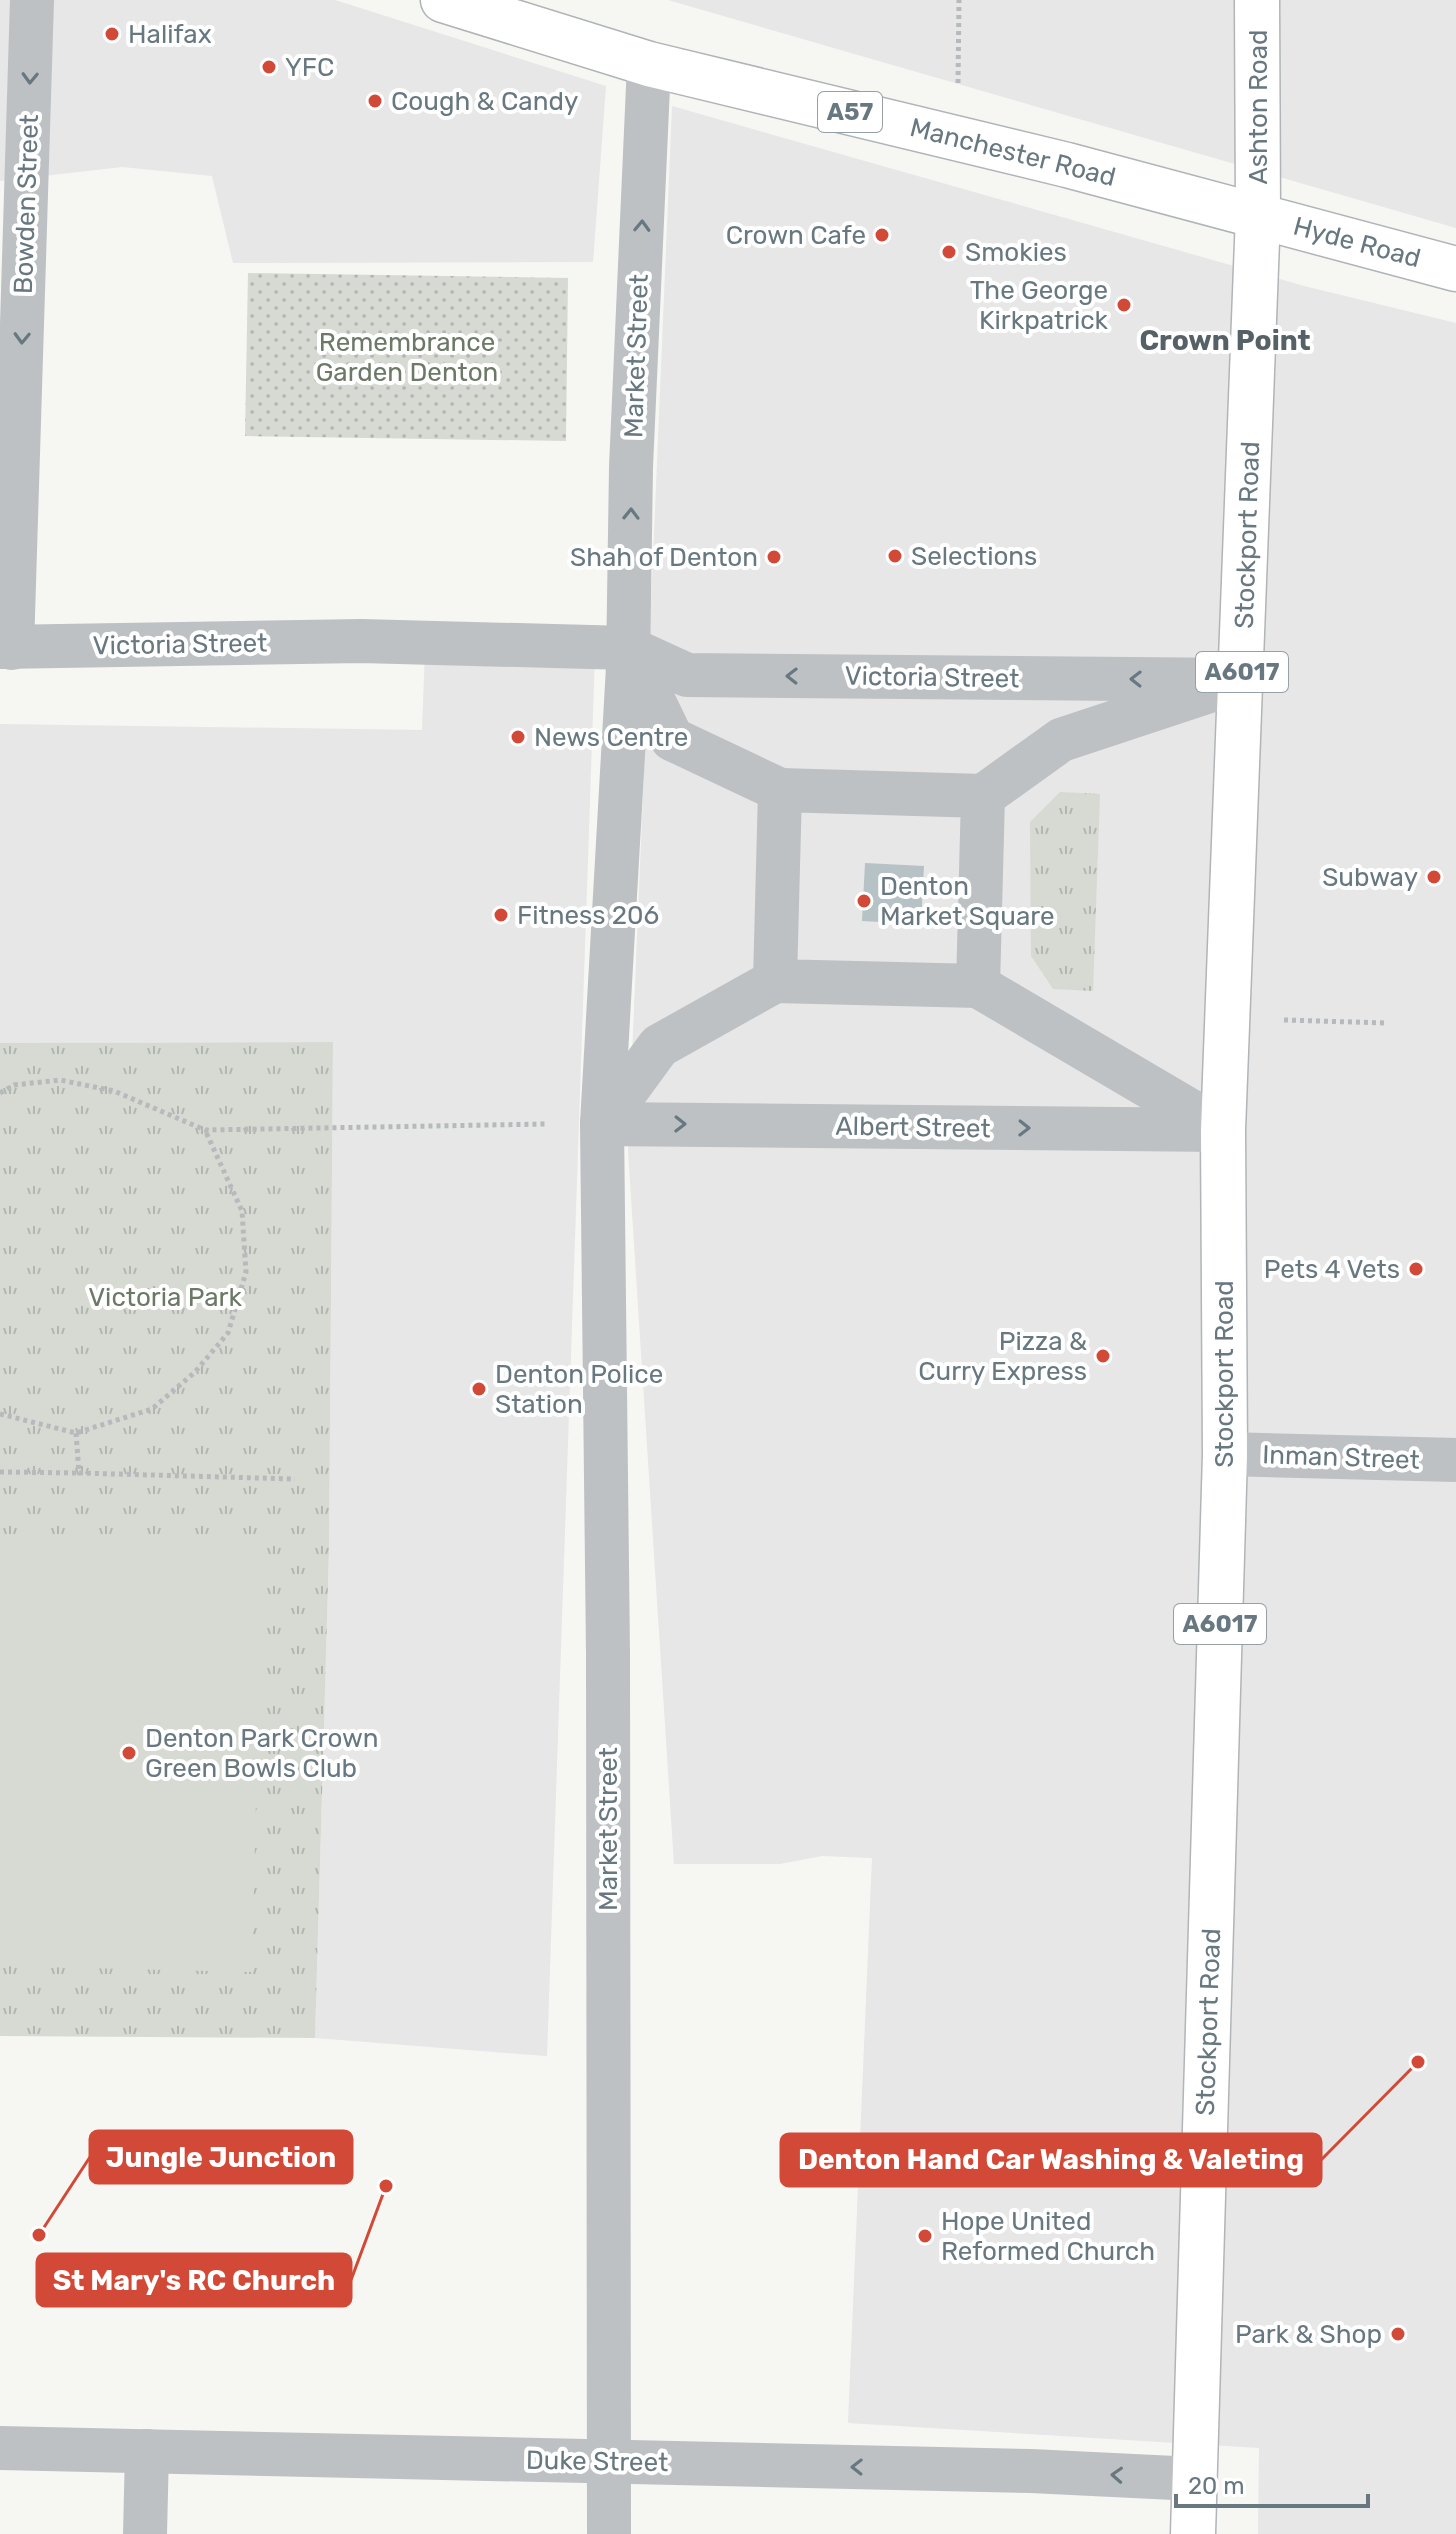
<svg xmlns="http://www.w3.org/2000/svg" width="1456" height="2534" viewBox="0 0 1456 2534" font-family="Rubik,sans-serif">
	<defs>
		<pattern id="grass-tufts" width="24" height="20" patternUnits="userSpaceOnUse" patternTransform="scale(2)"><rect width="24" height="20" fill="#d6dad2"/><path d="M3 7l-1-3M5 7V3M7 7l1-3M15 17l-1-3M17 17v-4M19 17l1-3" fill="none" stroke="#b1b6b0"/></pattern>
		<pattern id="garden-dots" width="8" height="8" patternUnits="userSpaceOnUse" patternTransform="scale(2)"><rect width="8" height="8" fill="#d6dad2"/><path d="M2 2h.1M6 6h.1" fill="none" stroke="#b1b6b0" stroke-width="1.8" stroke-linecap="round"/></pattern>
	</defs>
	<rect width="100%" height="100%" fill="#f6f6f3"/>
	<g fill="#e6e7e6">
		<polygon points="0,0 335,0 606,86 593,262 233,263 212,176 122,167 0,181"/>
		<polygon points="668,0 1456,0 1456,228"/>
		<polygon points="672,106 1304,286 1456,323 1456,2534 1258,2534 1259,2448 848,2423 872,1858 822,1856 780,1864 674,1864 628,1151"/>
		<polygon points="425,652 595,654 547,2056 315,2038 329,1551 333,1042 0,1043 0,724 422,730"/>
	</g>
	<g fill="url(#grass-tufts)">
		<polygon points="1060,792 1100,794 1093,991 1053,989 1031,956 1030,822"/>
		<polygon points="333,1042 329,1551 315,2038 0,2036 0,1043"/>
	</g>
	<polygon fill="url(#garden-dots)" points="248,273 568,278 566,441 245,436"/>
	<polygon fill="#d6dad2" points="0,1535 262,1541 252,1972 0,1966"/>
	<polygon fill="#b6c2c5" points="865,863 924,866 921,924 862,921"/>
	<g fill="none" stroke-linecap="round" stroke-linejoin="round">
		<g stroke="#afb4b7" stroke-width="47">
			<polyline id="primary" points="443,0 649,64 1067,165 1456,269"/>
		</g>
		<g stroke="#b1b5b7" stroke-width="47">
			<polyline id="highway" points="1193,2534 1225,1454 1223,1130 1258,215 1257,0"/>
		</g>
		<g stroke="#b7babc" stroke-width="5" stroke-dasharray="4 4" stroke-linecap="butt">
			<polyline points="958,83 959,0"/>
			<polyline points="1284,1020 1387,1023"/>
			<polyline points="0,1093 14,1085 60,1080 114,1091 205,1130 546,1124"/>
			<polyline points="0,1414 76,1433 152,1409 195,1372 228,1333 246,1272 242,1211 205,1130"/>
			<polyline points="76,1433 79,1473 295,1479"/>
			<polyline points="0,1472 79,1473"/>
		</g>
		<g stroke="#bdc1c4" stroke-width="44">
			<polyline points="0,647 361,641 628,648 687,675 1242,680"/>
			<polyline points="12,648 32,0"/>
			<polyline points="631,654 672,739 780,790"/>
			<polyline points="983,796 978,986 775,981 780,790 983,796 1061,740 1209,691"/>
			<polyline points="978,986 1221,1129"/>
			<polyline points="602,1124 1223,1130"/>
			<polyline points="602,1124 659,1046 775,981"/>
			<polyline points="1225,1454 1456,1460"/>
			<polyline points="0,2448 1031,2471 1195,2479"/>
			<polyline points="145,2534 147,2451"/>
			<polyline points="609,2534 608,1654 602,1124 628,667 631,467 649,64"/>
		</g>
		<use href="#primary" stroke="#fff" stroke-width="44"/>
		<use href="#highway" stroke="#fff" stroke-width="44"/>
	</g>
	<defs><path id="oneway-chevron" d="M-2-3.5L2.5 0L-2 3.5" fill="none" stroke-width="1.6" stroke-linecap="round" stroke-linejoin="round" transform="scale(2)"/></defs>
	<g stroke="#687881">
		<use href="#oneway-chevron" transform="translate(30 78) rotate(92)"/>
		<use href="#oneway-chevron" transform="translate(642 226) rotate(-88)"/>
		<use href="#oneway-chevron" transform="translate(22 338) rotate(92)"/>
		<use href="#oneway-chevron" transform="translate(631 514) rotate(-89)"/>
		<use href="#oneway-chevron" transform="translate(792 676) rotate(-179)"/>
		<use href="#oneway-chevron" transform="translate(1136 679) rotate(-179)"/>
		<use href="#oneway-chevron" transform="translate(680 1124) rotate(1)"/>
		<use href="#oneway-chevron" transform="translate(1024 1128) rotate(1)"/>
		<use href="#oneway-chevron" transform="translate(857 2467) rotate(-179)"/>
		<use href="#oneway-chevron" transform="translate(1117 2475) rotate(-177)"/>
	</g>
	<g fill="#d24a37" stroke="#fff" stroke-width="3">
		<circle cx="112" cy="34" r="8"/>
		<circle cx="269" cy="67" r="8"/>
		<circle cx="375" cy="101" r="8"/>
		<circle cx="882" cy="235" r="8"/>
		<circle cx="949" cy="252" r="8"/>
		<circle cx="1124" cy="305" r="8"/>
		<circle cx="895" cy="556" r="8"/>
		<circle cx="774" cy="557" r="8"/>
		<circle cx="518" cy="737" r="8"/>
		<circle cx="1434" cy="877" r="8"/>
		<circle cx="864" cy="901" r="8"/>
		<circle cx="501" cy="915" r="8"/>
		<circle cx="1416" cy="1269" r="8"/>
		<circle cx="1103" cy="1356" r="8"/>
		<circle cx="479" cy="1389" r="8"/>
		<circle cx="129" cy="1753" r="8"/>
		<circle cx="925" cy="2236" r="8"/>
		<circle cx="1398" cy="2334" r="8"/>
	</g>
	<g text-anchor="middle" stroke-width="8" stroke-linejoin="round" paint-order="stroke">
		<g fill="#fff" stroke="#95a0a7" stroke-width="2">
			<rect x="818" y="92" width="64" height="40" rx="6"/>
			<rect x="1196" y="652" width="92" height="40" rx="6"/>
			<rect x="1174" y="1604" width="92" height="40" rx="6"/>
		</g>
		<g font-size="24" font-weight="bold" fill="#687881">
			<text x="850" y="120">A57</text>
			<text x="1242" y="680">A6017</text>
			<text x="1220" y="1632">A6017</text>
		</g>
		<g font-size="26" fill="#687881" stroke="#fff" text-anchor="start">
			<text x="128" y="43">Halifax</text>
			<text x="285" y="76">YFC</text>
			<text x="391" y="110">Cough &amp; Candy</text>
			<text x="866" y="244" text-anchor="end">Crown Cafe</text>
			<text x="965" y="261">Smokies</text>
			<text x="1108" y="299" text-anchor="end">The George<tspan x="1108" dy="30">Kirkpatrick</tspan></text>
			<text x="911" y="565">Selections</text>
			<text x="758" y="566" text-anchor="end">Shah of Denton</text>
			<text x="534" y="746">News Centre</text>
			<text x="1418" y="886" text-anchor="end">Subway</text>
			<text x="880" y="895">Denton<tspan x="880" dy="30">Market Square</tspan></text>
			<text x="517" y="924">Fitness 206</text>
			<text x="1400" y="1278" text-anchor="end">Pets 4 Vets</text>
			<text x="1087" y="1350" text-anchor="end">Pizza &amp;<tspan x="1087" dy="30">Curry Express</tspan></text>
			<text x="495" y="1383">Denton Police<tspan x="495" dy="30">Station</tspan></text>
			<text x="145" y="1747">Denton Park Crown<tspan x="145" dy="30">Green Bowls Club</tspan></text>
			<text x="941" y="2230">Hope United<tspan x="941" dy="30">Reformed Church</tspan></text>
			<text x="1382" y="2343" text-anchor="end">Park &amp; Shop</text>
		</g>
		<g font-size="26" fill="#687881" stroke="#fff">
			<text transform="translate(1258 107) rotate(-90)" y="9">Ashton Road</text>
			<text transform="translate(1013 152) rotate(14)" y="9">Manchester Road</text>
			<text transform="translate(26 204) rotate(-88)" y="9">Bowden Street</text>
			<text transform="translate(1357 242) rotate(15)" y="9">Hyde Road</text>
			<text transform="translate(636 356) rotate(-88)" y="9">Market Street</text>
			<text transform="translate(1247 535) rotate(-88)" y="9">Stockport Road</text>
			<text transform="translate(180 644) rotate(-1)" y="9">Victoria Street</text>
			<text transform="translate(932 677) rotate(1)" y="9">Victoria Street</text>
			<text transform="translate(913 1127) rotate(1)" y="9">Albert Street</text>
			<text transform="translate(1224 1374) rotate(-90)" y="9">Stockport Road</text>
			<text transform="translate(1341 1457) rotate(2)" y="9">Inman Street</text>
			<text transform="translate(608 1829) rotate(-90)" y="9">Market Street</text>
			<text transform="translate(1208 2022) rotate(-88)" y="9">Stockport Road</text>
			<text transform="translate(597 2461) rotate(1)" y="9">Duke Street</text>
		</g>
		<g font-size="26" fill="#6c7966" stroke="#fff">
			<text x="407" y="351">Remembrance<tspan x="407" dy="30">Garden Denton</tspan></text>
			<text x="165" y="1306">Victoria Park</text>
		</g>
		<g font-size="28" font-weight="bold" fill="#556167" stroke="#fff">
			<text x="1225" y="350">Crown Point</text>
		</g>
	</g>
	<path fill="none" stroke="#d24a37" stroke-width="3" d="M39 2235L90 2157M1418 2062L1321 2160M386 2186L351 2280"/>
	<g fill="#d24a37" stroke="#fff" stroke-width="3">
		<circle cx="39" cy="2235" r="8"/>
		<circle cx="1418" cy="2062" r="8"/>
		<circle cx="386" cy="2186" r="8"/>
	</g>
	<g fill="#d24a37" stroke="#d24a37" stroke-width="3">
		<rect x="90" y="2131" width="262" height="52" rx="8"/>
		<rect x="781" y="2134" width="540" height="52" rx="8"/>
		<rect x="37" y="2254" width="314" height="52" rx="8"/>
	</g>
	<g font-size="28" text-anchor="middle" font-weight="bold" fill="#fff">
		<text x="221" y="2167">Jungle Junction</text>
		<text x="1051" y="2169">Denton Hand Car Washing &amp; Valeting</text>
		<text x="194" y="2290">St Mary's RC Church</text>
	</g>
	<path d="M1176 2494v12h192v-12" fill="none" stroke="#687881" stroke-width="4"/>
	<text x="1188" y="2494" font-size="24" fill="#687881" stroke="#ffffff" stroke-width="6" paint-order="stroke">20 m</text>
</svg>
